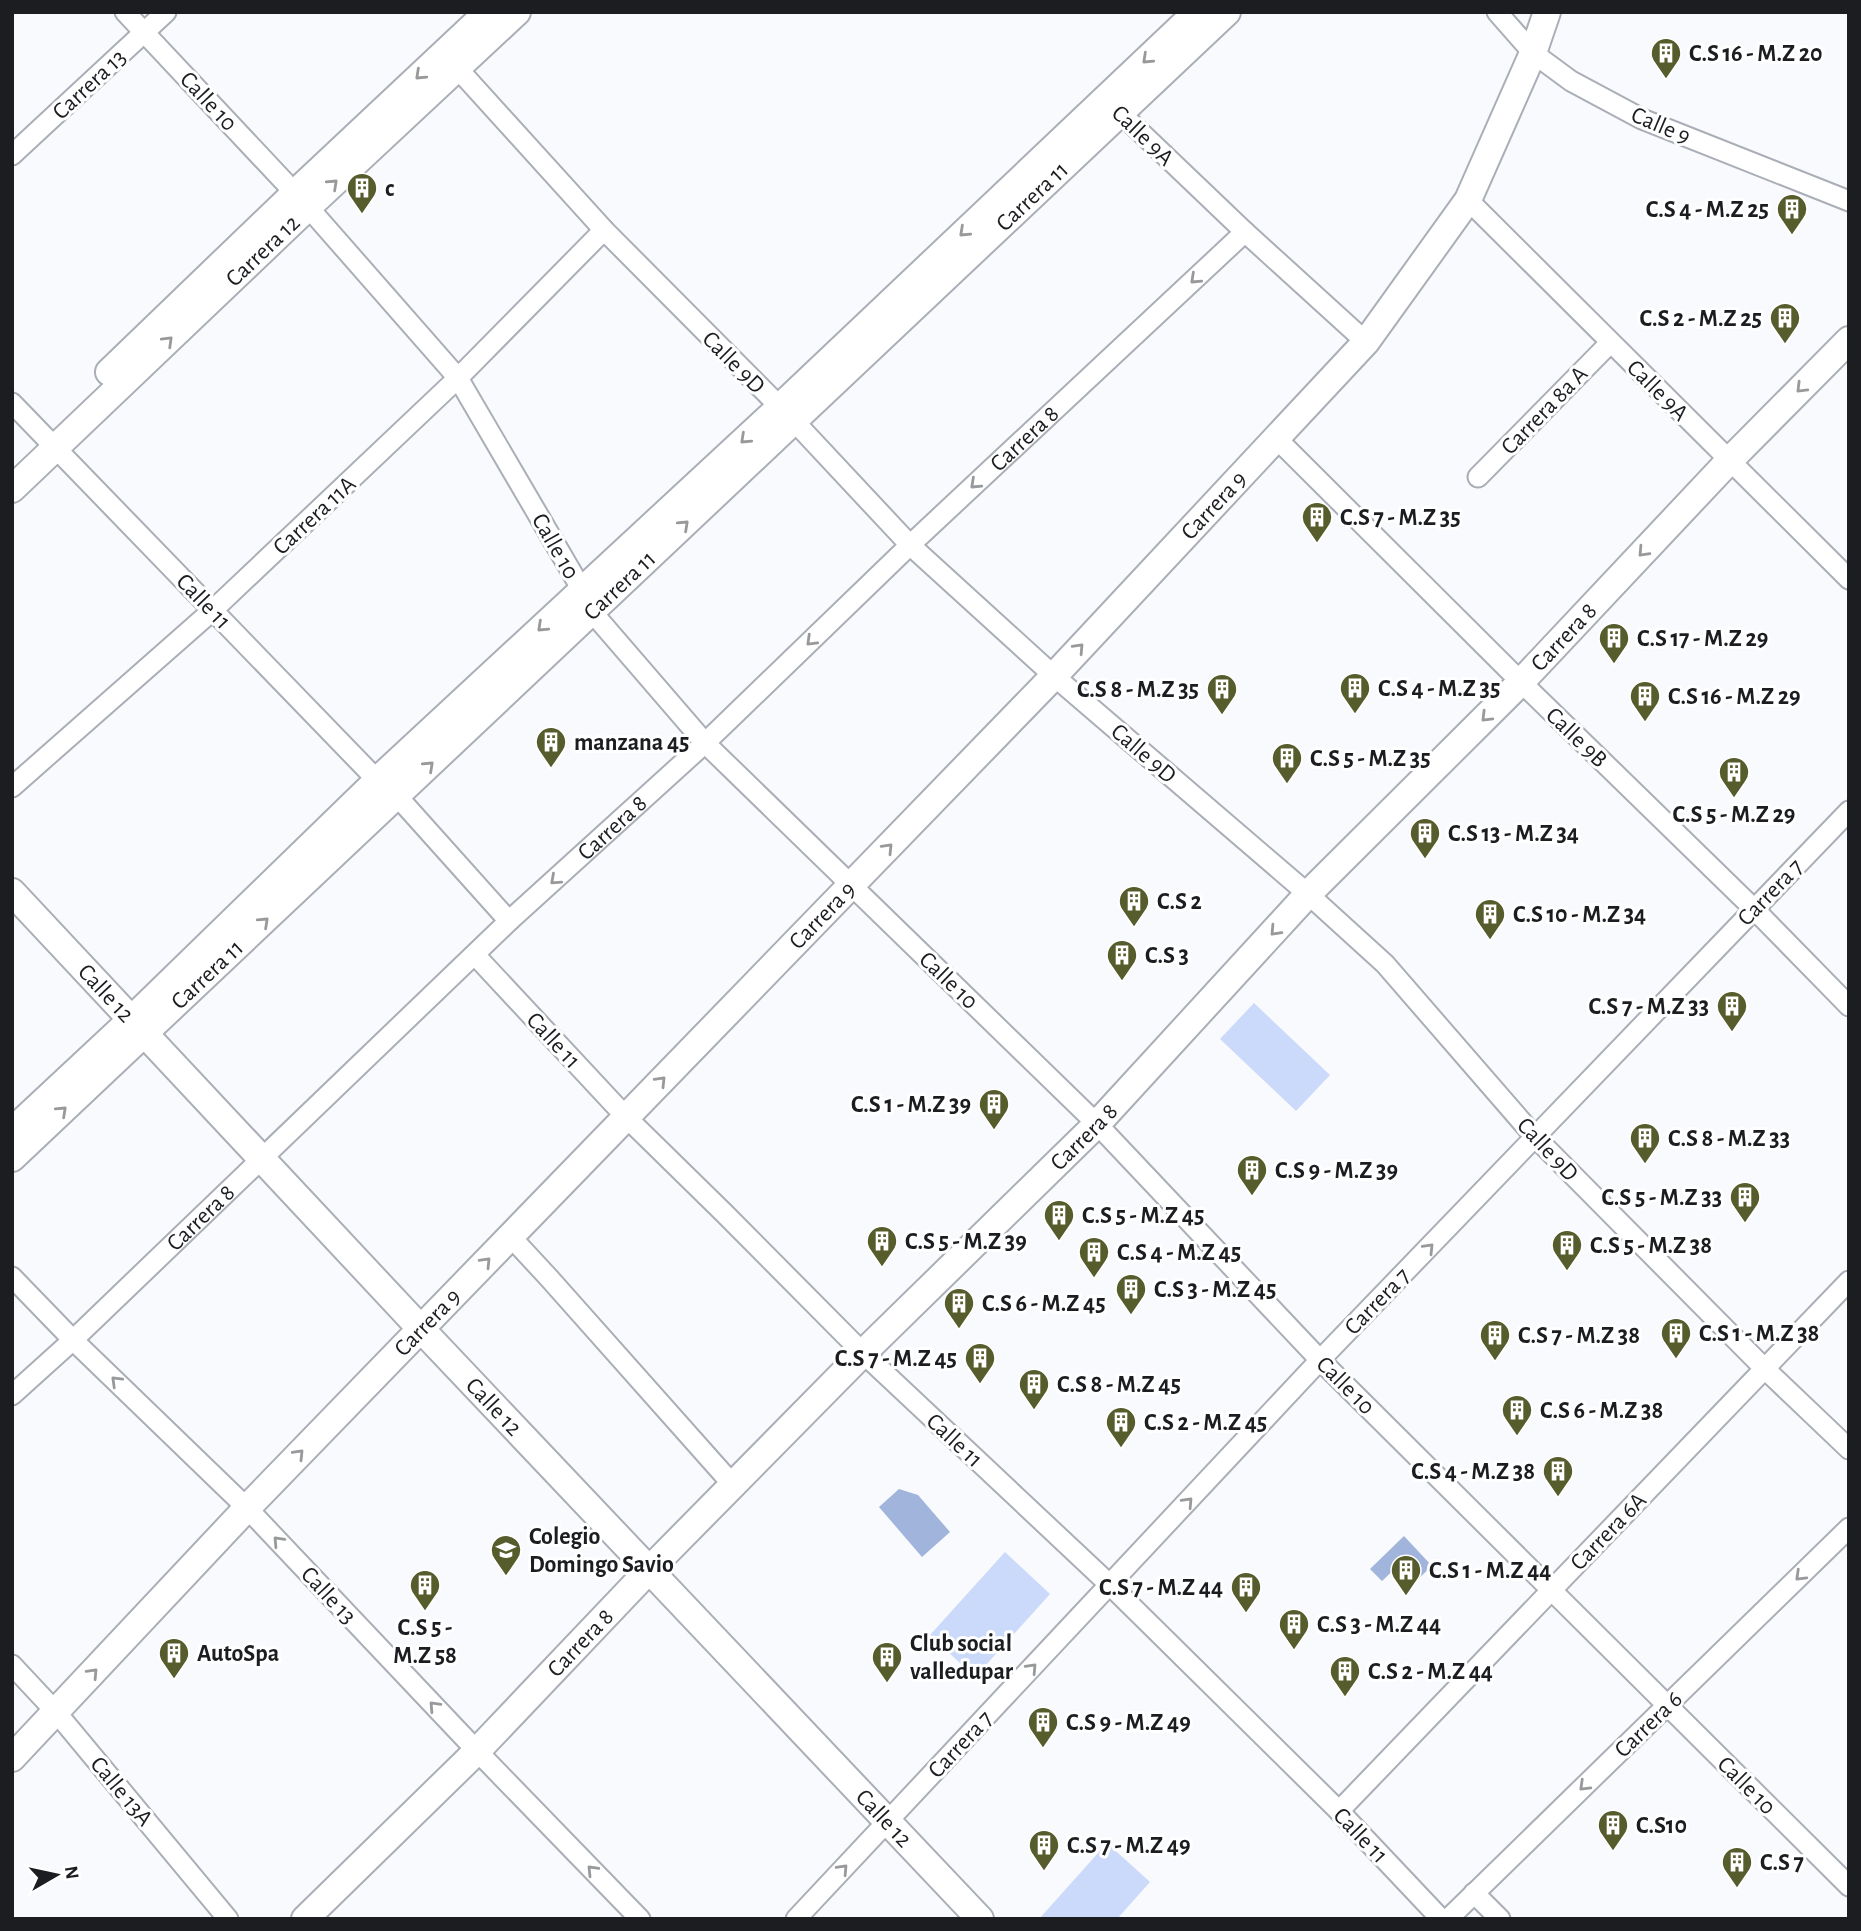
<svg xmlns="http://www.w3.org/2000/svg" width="1861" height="1931" viewBox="0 0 1861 1931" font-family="'Alegreya Sans',sans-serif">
	<rect width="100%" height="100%" fill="#f8fafd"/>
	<g fill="#cbdafa">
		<polygon points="1254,1003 1330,1075 1296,1111 1220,1039"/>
		<polygon points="1005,1552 1050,1594 975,1677 930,1635"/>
		<polygon points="1107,1843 1150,1882 1117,1919 1039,1919"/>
	</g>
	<g fill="#a1b4db">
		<polygon points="899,1489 918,1495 950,1532 922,1557 879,1507"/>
		<polygon points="1404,1536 1432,1566 1418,1579 1402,1562 1382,1581 1370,1569"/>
	</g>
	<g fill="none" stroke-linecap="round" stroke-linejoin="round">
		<g stroke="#aaaeb6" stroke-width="23">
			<g id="street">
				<polyline points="125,12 308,207 458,378 582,590 592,612 705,743 1097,1124 1320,1360 1849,1886"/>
				<polyline points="1497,12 1533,53 1571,81 1642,119 1849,201"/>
				<polyline points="449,59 604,230 794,421 910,545 1054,676 1308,894 1385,964 1535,1137 1764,1368 1849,1449"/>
				<polyline points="1111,104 1245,232 1366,342"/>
				<polyline points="12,155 166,12"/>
				<polyline points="1468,200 1849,579"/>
				<polyline points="12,403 378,781 397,796 509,921"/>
				<polyline points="1276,438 1521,682 1754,909 1849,1006"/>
				<polyline points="1478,477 1610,343"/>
				<polyline points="12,787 213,610 458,378 604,230"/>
				<polyline points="475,955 626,1117 724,1213 863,1353 1110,1585 1339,1811 1441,1919"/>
				<polyline points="511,1237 549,1278 733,1485"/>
				<polyline points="12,1277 73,1340 247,1508 477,1751 640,1919"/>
				<path id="s1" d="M12,1395L73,1340L509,921L705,743L910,545L1245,232"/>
				<polyline points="12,1665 56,1712 228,1919"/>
				<polyline points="1339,1811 1849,1281"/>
				<polyline points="1474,1893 1500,1919"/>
				<polyline points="796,1919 1320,1360 1849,811"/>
				<polyline points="1448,1919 1849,1528"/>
			</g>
		</g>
		<g stroke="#aaaeb6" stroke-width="30">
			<g id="secondary">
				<polyline points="109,372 295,193 488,12"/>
				<path id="s2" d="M12,489L308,207L517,12"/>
				<path id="s3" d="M12,892L421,1329L980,1919"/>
				<polyline points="12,1131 132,1019 383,775 779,408 1197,12"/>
				<path id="s4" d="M12,1158L1227,12"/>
				<path id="s5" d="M12,1758L247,1508L1054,676L1366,342L1468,200L1533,53L1547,12"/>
				<path id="s6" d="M305,1919L477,1751L650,1569L863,1353L1097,1124L1308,894L1521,682L1729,461L1849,340"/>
			</g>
		</g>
		<use href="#street" stroke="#fff" stroke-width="19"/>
		<use href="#secondary" stroke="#fff" stroke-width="26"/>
	</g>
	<defs><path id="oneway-chevron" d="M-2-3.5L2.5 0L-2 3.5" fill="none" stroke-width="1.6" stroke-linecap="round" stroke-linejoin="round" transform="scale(1.75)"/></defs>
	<g stroke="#98999b">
		<use href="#oneway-chevron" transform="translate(1147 59) rotate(137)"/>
		<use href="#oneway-chevron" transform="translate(420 75) rotate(137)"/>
		<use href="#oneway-chevron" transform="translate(333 184) rotate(-43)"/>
		<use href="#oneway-chevron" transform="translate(964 232) rotate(137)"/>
		<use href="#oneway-chevron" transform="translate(1195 279) rotate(137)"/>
		<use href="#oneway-chevron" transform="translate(168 341) rotate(-44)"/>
		<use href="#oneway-chevron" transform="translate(1801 388) rotate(135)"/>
		<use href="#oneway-chevron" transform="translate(745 439) rotate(137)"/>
		<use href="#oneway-chevron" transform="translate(975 484) rotate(137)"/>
		<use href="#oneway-chevron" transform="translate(684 525) rotate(-43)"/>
		<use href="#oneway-chevron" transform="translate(1643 552) rotate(133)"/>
		<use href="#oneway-chevron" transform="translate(542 627) rotate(137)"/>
		<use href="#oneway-chevron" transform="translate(811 641) rotate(136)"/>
		<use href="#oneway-chevron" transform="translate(1079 648) rotate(-47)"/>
		<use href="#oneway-chevron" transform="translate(1486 717) rotate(135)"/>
		<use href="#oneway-chevron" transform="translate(429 766) rotate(-43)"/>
		<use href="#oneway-chevron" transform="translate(888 848) rotate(-46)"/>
		<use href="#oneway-chevron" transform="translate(555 880) rotate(138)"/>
		<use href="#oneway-chevron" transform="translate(264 922) rotate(-43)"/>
		<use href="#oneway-chevron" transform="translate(1275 931) rotate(133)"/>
		<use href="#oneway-chevron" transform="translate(661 1081) rotate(-46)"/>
		<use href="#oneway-chevron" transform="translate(62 1111) rotate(-43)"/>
		<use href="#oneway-chevron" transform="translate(1429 1248) rotate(-46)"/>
		<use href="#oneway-chevron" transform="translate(486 1262) rotate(-46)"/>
		<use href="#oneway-chevron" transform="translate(116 1381) rotate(-136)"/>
		<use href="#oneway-chevron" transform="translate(299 1454) rotate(-46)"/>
		<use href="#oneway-chevron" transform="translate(1188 1502) rotate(-47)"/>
		<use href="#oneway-chevron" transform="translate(278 1541) rotate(-133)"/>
		<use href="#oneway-chevron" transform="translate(1800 1576) rotate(136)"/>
		<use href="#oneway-chevron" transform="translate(1032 1668) rotate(-47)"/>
		<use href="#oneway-chevron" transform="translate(93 1673) rotate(-47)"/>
		<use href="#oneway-chevron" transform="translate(434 1706) rotate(-133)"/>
		<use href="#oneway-chevron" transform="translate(1584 1786) rotate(136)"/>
		<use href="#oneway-chevron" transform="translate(843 1869) rotate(-47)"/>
		<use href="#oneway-chevron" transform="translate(592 1870) rotate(-134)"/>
	</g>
	<defs>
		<g id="building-pin" transform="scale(1.575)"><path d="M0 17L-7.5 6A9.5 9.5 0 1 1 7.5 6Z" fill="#565c2b" stroke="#fff"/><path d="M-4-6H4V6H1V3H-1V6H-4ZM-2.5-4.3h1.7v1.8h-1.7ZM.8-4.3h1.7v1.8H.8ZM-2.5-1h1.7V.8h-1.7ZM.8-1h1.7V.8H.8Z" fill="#fff"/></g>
		<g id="school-pin" transform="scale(1.575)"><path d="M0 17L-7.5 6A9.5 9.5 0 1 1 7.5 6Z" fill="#565c2b" stroke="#fff"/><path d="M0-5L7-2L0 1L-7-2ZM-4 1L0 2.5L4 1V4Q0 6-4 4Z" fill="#fff"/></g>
	</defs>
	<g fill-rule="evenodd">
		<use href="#building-pin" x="1666" y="53"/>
		<use href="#building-pin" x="362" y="188"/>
		<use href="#building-pin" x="1792" y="209"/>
		<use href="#building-pin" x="1785" y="318"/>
		<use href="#building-pin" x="1317" y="517"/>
		<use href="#building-pin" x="1614" y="638"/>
		<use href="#building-pin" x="1355" y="688"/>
		<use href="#building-pin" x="1222" y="689"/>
		<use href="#building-pin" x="1645" y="696"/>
		<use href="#building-pin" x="551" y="742"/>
		<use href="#building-pin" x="1287" y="758"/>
		<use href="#building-pin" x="1734" y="772"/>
		<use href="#building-pin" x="1425" y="833"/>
		<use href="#building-pin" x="1134" y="901"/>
		<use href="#building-pin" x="1490" y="914"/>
		<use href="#building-pin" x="1122" y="955"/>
		<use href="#building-pin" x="1732" y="1006"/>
		<use href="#building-pin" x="994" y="1104"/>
		<use href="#building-pin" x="1645" y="1138"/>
		<use href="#building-pin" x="1252" y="1170"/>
		<use href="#building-pin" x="1745" y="1197"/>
		<use href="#building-pin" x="1059" y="1215"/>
		<use href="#building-pin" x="882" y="1241"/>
		<use href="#building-pin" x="1567" y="1245"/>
		<use href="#building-pin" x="1094" y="1252"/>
		<use href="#building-pin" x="1131" y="1289"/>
		<use href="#building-pin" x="959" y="1303"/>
		<use href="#building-pin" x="1676" y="1333"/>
		<use href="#building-pin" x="1495" y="1335"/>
		<use href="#building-pin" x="980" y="1358"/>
		<use href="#building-pin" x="1034" y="1384"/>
		<use href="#building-pin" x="1517" y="1410"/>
		<use href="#building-pin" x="1121" y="1422"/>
		<use href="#building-pin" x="1558" y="1471"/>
		<use href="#school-pin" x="506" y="1550"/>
		<use href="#building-pin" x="1406" y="1570"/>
		<use href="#building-pin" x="425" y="1585"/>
		<use href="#building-pin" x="1246" y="1587"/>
		<use href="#building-pin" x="1294" y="1624"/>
		<use href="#building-pin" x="174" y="1653"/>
		<use href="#building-pin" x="887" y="1657"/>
		<use href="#building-pin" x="1345" y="1671"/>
		<use href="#building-pin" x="1043" y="1722"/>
		<use href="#building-pin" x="1613" y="1825"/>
		<use href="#building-pin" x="1044" y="1845"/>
		<use href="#building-pin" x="1737" y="1862"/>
	</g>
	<g text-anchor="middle" stroke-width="6" stroke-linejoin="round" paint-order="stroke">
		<g font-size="24" font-weight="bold" fill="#1b1d20" stroke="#fff" text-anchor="start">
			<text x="1689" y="61">C.S 16 - M.Z 20</text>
			<text x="385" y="196">c</text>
			<text x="1769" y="217" text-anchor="end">C.S 4 - M.Z 25</text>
			<text x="1762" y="326" text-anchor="end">C.S 2 - M.Z 25</text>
			<text x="1340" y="525">C.S 7 - M.Z 35</text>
			<text x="1637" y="646">C.S 17 - M.Z 29</text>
			<text x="1378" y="696">C.S 4 - M.Z 35</text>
			<text x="1199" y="697" text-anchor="end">C.S 8 - M.Z 35</text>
			<text x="1668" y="704">C.S 16 - M.Z 29</text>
			<text x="574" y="750">manzana 45</text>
			<text x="1310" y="766">C.S 5 - M.Z 35</text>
			<text x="1734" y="822" text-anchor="middle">C.S 5 - M.Z 29</text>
			<text x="1448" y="841">C.S 13 - M.Z 34</text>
			<text x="1157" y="909">C.S 2</text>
			<text x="1513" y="922">C.S 10 - M.Z 34</text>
			<text x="1145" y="963">C.S 3</text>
			<text x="1709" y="1014" text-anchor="end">C.S 7 - M.Z 33</text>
			<text x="971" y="1112" text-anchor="end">C.S 1 - M.Z 39</text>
			<text x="1668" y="1146">C.S 8 - M.Z 33</text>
			<text x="1275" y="1178">C.S 9 - M.Z 39</text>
			<text x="1722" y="1205" text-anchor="end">C.S 5 - M.Z 33</text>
			<text x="1082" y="1223">C.S 5 - M.Z 45</text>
			<text x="905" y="1249">C.S 5 - M.Z 39</text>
			<text x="1590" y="1253">C.S 5 - M.Z 38</text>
			<text x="1117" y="1260">C.S 4 - M.Z 45</text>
			<text x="1154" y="1297">C.S 3 - M.Z 45</text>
			<text x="982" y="1311">C.S 6 - M.Z 45</text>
			<text x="1699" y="1341">C.S 1 - M.Z 38</text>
			<text x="1518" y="1343">C.S 7 - M.Z 38</text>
			<text x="957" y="1366" text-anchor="end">C.S 7 - M.Z 45</text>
			<text x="1057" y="1392">C.S 8 - M.Z 45</text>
			<text x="1540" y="1418">C.S 6 - M.Z 38</text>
			<text x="1144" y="1430">C.S 2 - M.Z 45</text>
			<text x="1535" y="1479" text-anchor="end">C.S 4 - M.Z 38</text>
			<text x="529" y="1544">Colegio<tspan x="529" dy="28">Domingo Savio</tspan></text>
			<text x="1429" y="1578">C.S 1 - M.Z 44</text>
			<text x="1223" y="1595" text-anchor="end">C.S 7 - M.Z 44</text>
			<text x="1317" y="1632">C.S 3 - M.Z 44</text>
			<text x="425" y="1635" text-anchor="middle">C.S 5 -<tspan x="425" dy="28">M.Z 58</tspan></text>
			<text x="910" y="1651">Club social<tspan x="910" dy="28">valledupar</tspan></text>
			<text x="197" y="1661">AutoSpa</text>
			<text x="1368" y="1679">C.S 2 - M.Z 44</text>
			<text x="1066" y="1730">C.S 9 - M.Z 49</text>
			<text x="1636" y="1833">C.S10</text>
			<text x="1067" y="1853">C.S 7 - M.Z 49</text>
			<text x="1760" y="1870">C.S 7</text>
		</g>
		<g font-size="24" fill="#1b1d20" stroke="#fff">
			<text transform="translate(89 84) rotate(-43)" y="8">Carrera 13</text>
			<text transform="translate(209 101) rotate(47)" y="8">Calle 10</text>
			<text transform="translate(1661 125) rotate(23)" y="8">Calle 9</text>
			<text transform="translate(1143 135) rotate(44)" y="8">Calle 9A</text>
			<text dy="8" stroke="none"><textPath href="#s4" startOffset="1402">Carrera 11</textPath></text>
			<text dy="8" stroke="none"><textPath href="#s2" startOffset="346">Carrera 12</textPath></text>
			<text transform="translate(734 362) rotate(45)" y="8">Calle 9D</text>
			<text transform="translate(1658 390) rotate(45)" y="8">Calle 9A</text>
			<text transform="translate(1544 410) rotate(-46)" y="8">Carrera 8a A</text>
			<text dy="8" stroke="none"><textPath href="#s1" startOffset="1393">Carrera 8</textPath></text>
			<text dy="8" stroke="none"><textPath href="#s5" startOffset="1736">Carrera 9</textPath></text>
			<text transform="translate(314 515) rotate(-43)" y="8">Carrera 11A</text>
			<text transform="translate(556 546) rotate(60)" y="8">Calle 10</text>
			<text dy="8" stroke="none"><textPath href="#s4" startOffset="835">Carrera 11</textPath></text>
			<text transform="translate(204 601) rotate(46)" y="8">Calle 11</text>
			<text dy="8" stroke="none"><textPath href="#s6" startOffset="1797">Carrera 8</textPath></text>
			<text transform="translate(1577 737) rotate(44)" y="8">Calle 9B</text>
			<text transform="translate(1144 753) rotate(41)" y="8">Calle 9D</text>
			<text dy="8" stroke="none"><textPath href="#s1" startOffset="826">Carrera 8</textPath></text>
			<text transform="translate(1770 892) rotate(-46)" y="8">Carrera 7</text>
			<text dy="8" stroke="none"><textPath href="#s5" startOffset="1169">Carrera 9</textPath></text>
			<text dy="8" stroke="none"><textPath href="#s4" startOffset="268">Carrera 11</textPath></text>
			<text transform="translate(949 980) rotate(44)" y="8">Calle 10</text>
			<text dy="8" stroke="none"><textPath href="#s3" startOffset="138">Calle 12</textPath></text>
			<text transform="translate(554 1040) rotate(47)" y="8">Calle 11</text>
			<text dy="8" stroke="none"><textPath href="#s6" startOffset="1104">Carrera 8</textPath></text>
			<text transform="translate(1548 1149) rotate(47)" y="8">Calle 9D</text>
			<text dy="8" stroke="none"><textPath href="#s1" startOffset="259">Carrera 8</textPath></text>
			<text transform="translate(1377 1301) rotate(-46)" y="8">Carrera 7</text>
			<text dy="8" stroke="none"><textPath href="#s5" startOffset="602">Carrera 9</textPath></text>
			<text transform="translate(1346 1385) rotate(45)" y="8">Calle 10</text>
			<text dy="8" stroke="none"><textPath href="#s3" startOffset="705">Calle 12</textPath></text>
			<text transform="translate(955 1440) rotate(43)" y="8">Calle 11</text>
			<text transform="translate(1608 1531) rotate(-46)" y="8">Carrera 6A</text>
			<text transform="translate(329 1595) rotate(47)" y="8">Calle 13</text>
			<text dy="8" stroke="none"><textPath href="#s6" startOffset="390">Carrera 8</textPath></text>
			<text transform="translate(1648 1724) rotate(-44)" y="8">Carrera 6</text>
			<text transform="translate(960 1744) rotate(-47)" y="8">Carrera 7</text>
			<text transform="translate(1747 1785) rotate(45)" y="8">Calle 10</text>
			<text transform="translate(122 1791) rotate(50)" y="8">Calle 13A</text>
			<text dy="8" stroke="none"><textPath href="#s3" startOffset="1272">Calle 12</textPath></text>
			<text transform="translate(1361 1835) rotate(46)" y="8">Calle 11</text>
		</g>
	</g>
	<rect width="1861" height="1931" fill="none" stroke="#1b1d20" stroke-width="28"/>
	<g transform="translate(56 1875) rotate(81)" stroke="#ffffff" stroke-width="5" paint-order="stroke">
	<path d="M0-5L12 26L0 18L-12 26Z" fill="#1b1d20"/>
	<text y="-10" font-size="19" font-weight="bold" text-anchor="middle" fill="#1b1d20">N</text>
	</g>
</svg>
